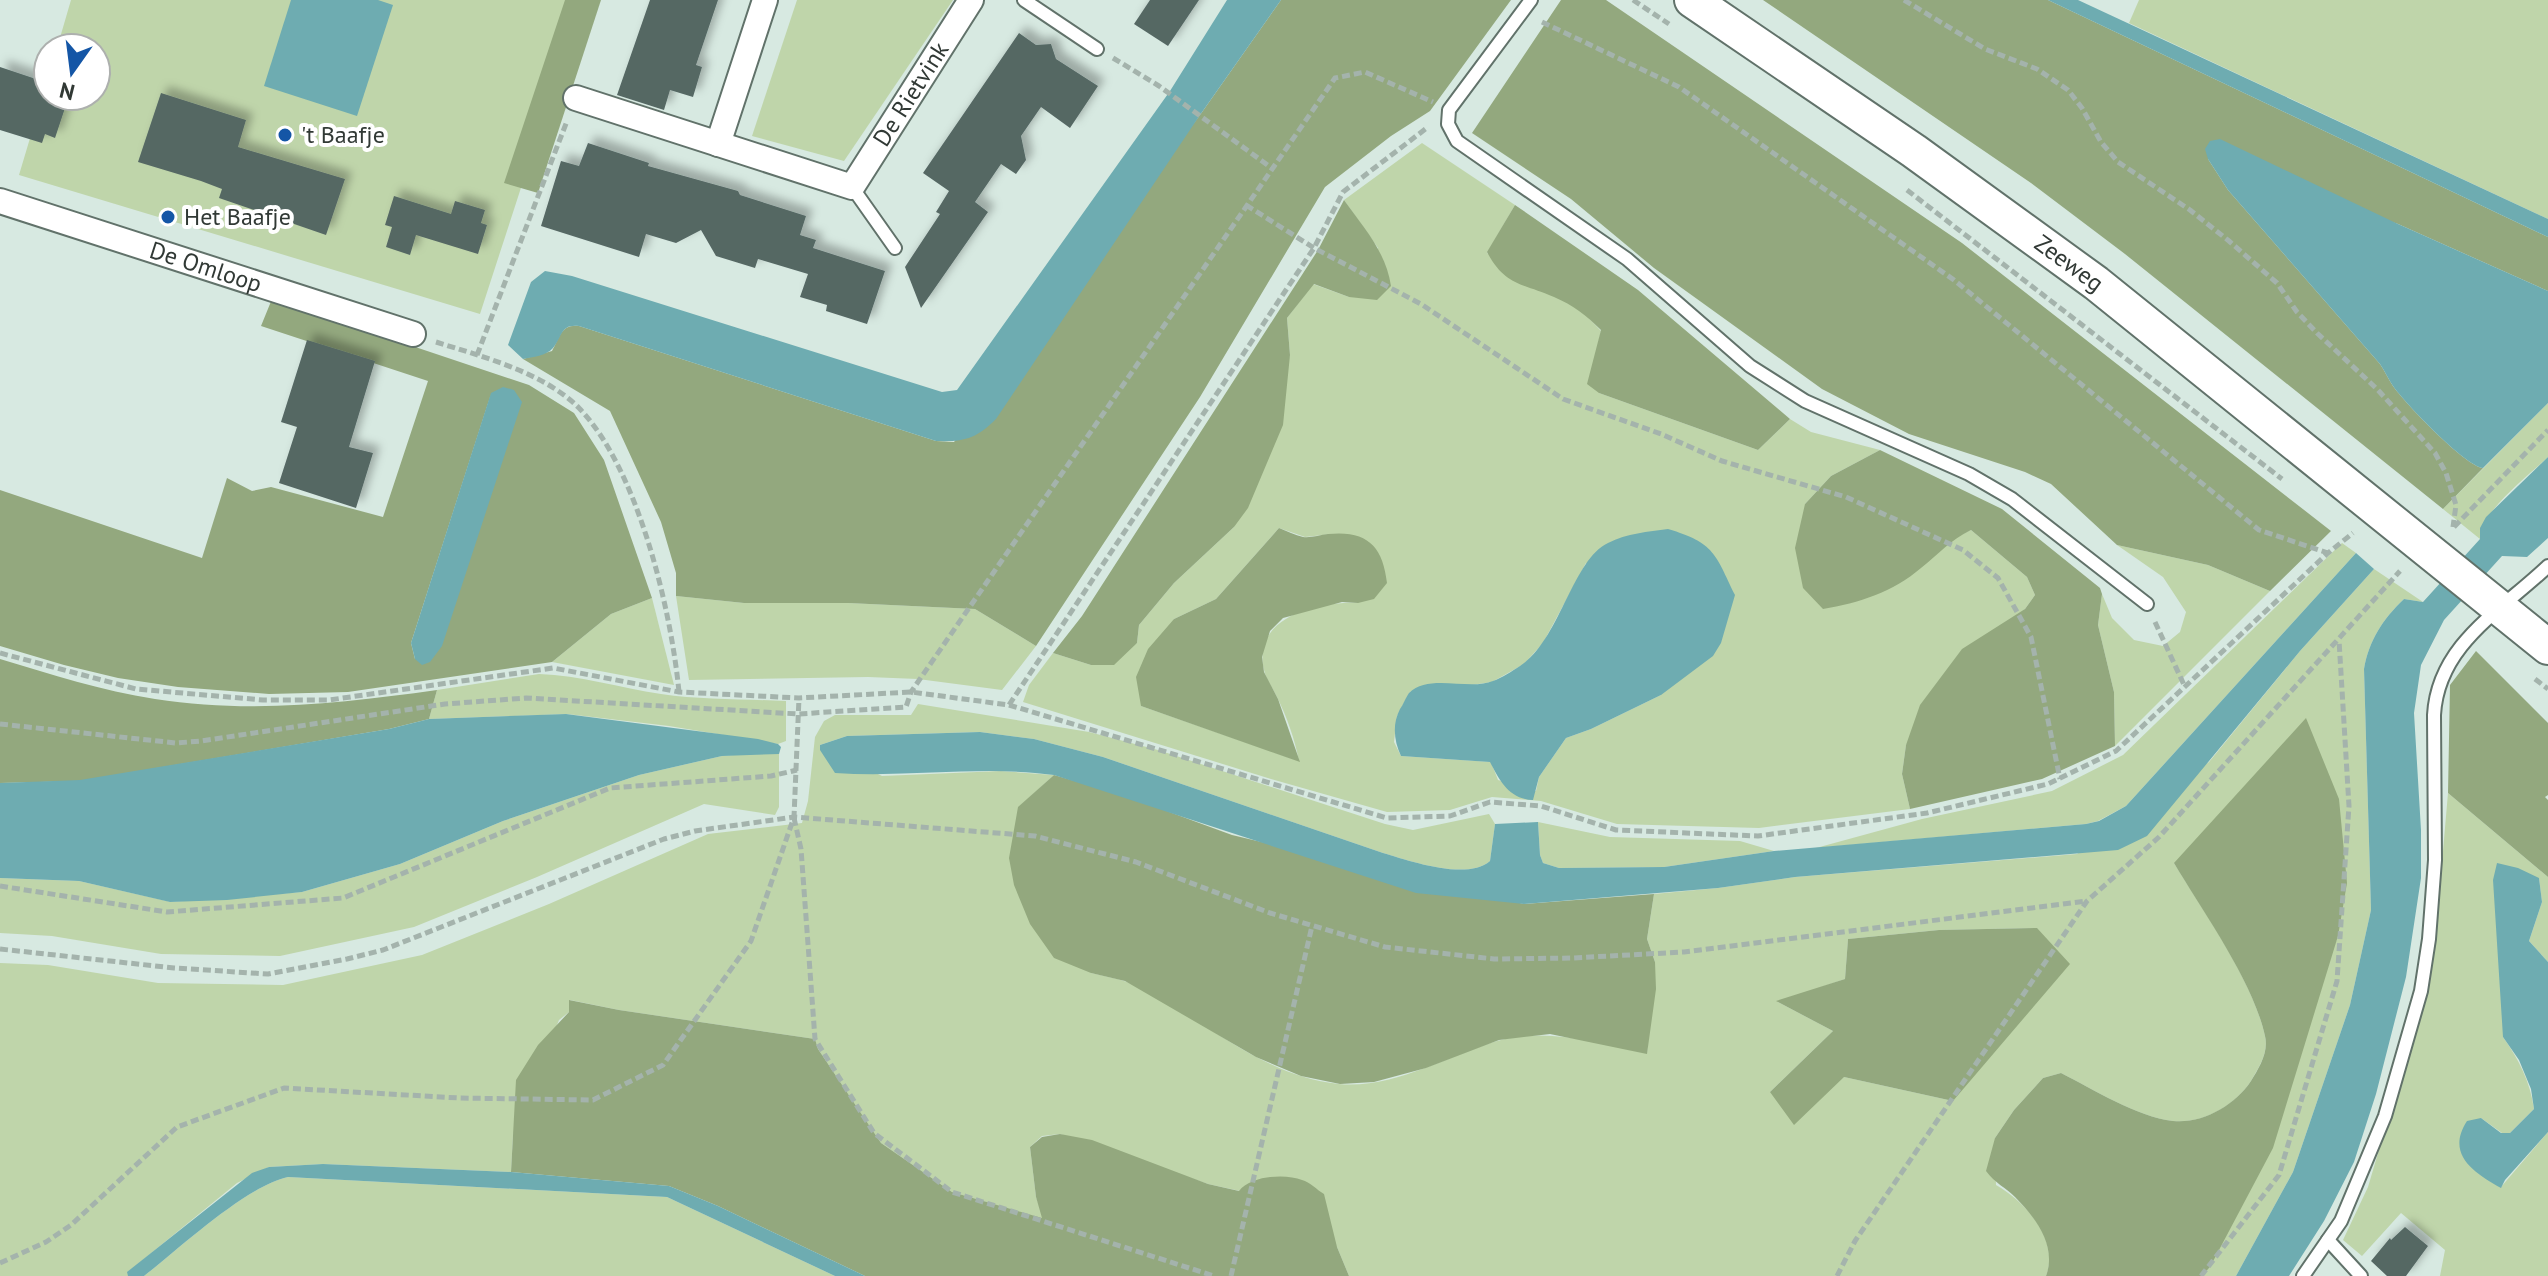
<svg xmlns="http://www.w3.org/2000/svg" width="2548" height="1276" viewBox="0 0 2548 1276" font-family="'PT Sans',sans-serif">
	<defs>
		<filter id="shadow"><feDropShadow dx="7" dy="-7" stdDeviation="4" flood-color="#0004"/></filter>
	</defs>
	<rect width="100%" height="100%" fill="#d7e9e1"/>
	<g fill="#bfd5aa" fill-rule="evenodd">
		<polygon points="71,0 582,0 480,314 19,175 48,78 48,96 96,96 96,48 57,48"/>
		<polygon points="797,0 953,0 844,161 752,136"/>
		<polygon points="2139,0 2548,0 2548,219 2129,23"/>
		<path d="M1422,143L1515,205L1487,253L1583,312L1601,331L1595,357L1599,393L1758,450L1790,419L1811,432L1880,450L1831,476L1805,504L1951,539L1971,530L2027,577L2035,595L2025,609L1906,745L1902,774L1910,809L1759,828L1617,824L1541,801L1492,797L1450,810L1387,812L1271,779L1023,702L1029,685L1053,653L1091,665L1137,643L1139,625L1174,583L1234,527L1290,355L1287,318L1313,284L1349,297L1378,248L1344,200ZM1279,528L1305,537L1332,534L1358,603C1319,601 1251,617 1264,670C1266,679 1273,689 1277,697C1287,717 1295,740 1299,761L1141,706L1174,619L1216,599ZM1586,563L1661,695L1591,729L1566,738L1539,777L1536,791L1498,780L1491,762L1401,756L1394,742L1397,716L1410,692L1431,684L1472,685L1492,682L1524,664L1543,643Z"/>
		<path d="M2548,403V457C2528,476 2480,512 2480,539L2443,509Z"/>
		<polygon points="2342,543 2356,553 2126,806 2098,821 2086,824 1816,848 1922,819 2052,791 2123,755"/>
		<polygon points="2117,545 2208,565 2270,591 2115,746 2114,692 2098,625 2102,594 2112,618 2134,640 2163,646 2180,632 2186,612 2163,577"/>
		<path d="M2374,569L2423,602L2404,599C2383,619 2369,640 2364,669L2371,910L2350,1005L2293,1172L2236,1276H2202L2210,1267L2338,936L2174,863C2204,912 2253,981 2265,1036C2269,1052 2259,1067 2251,1081C2235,1105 2204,1124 2173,1121C2137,1117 2093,1089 2061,1073L2043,1078L2014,1110L1995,1138L1996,1185C2026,1202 2060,1240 2046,1276H1349L1337,1247L1240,1191L1208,1184L1060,1134L1042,1136L1030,1147L1036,1197L1044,1219L952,1192L881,1143L818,1049L815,1039L619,1010L570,1000L569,1012L559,1020L513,1135L511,1172L323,1164L269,1167L237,1183L128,1272V1276H0V963L48,965L158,983L283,985L422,955L549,904L708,834L802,823L808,801L815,737L824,721L835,715H911L918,704L1089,732L1158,750L1385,824L1413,830L1489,814L1495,824L1490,861C1467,881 1410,861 1383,853L1103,757L1034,739L980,732L847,736L820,745L882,776L1001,771L1054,775L1018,808L1091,973C1103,976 1116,978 1127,982C1199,1013 1258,1076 1339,1084C1394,1089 1446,1056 1497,1041C1547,1027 1597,1043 1647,1053L1655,962L1647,939L1654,894L1718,888L1795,877L2077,854L2209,762L2300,651ZM2037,928L1953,1101L1844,1077L1770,1092L1833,1031L1778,1002L1845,979L1848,939L1939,930Z"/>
		<polygon points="676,596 744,603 848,603 975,609 1036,646 1002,690 918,679 868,677 689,680"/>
		<polygon points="652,598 674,685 552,662 611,614"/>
		<path d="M539,674C580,675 620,688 661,694C702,700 744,699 786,701V741L778,744L669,726L567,714L429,719L437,690Z"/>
		<polygon points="756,753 779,754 779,807 775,815 704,804 537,877 414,927 280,956 161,954 52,936 0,933 0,878 79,881 171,902 302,892 400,864 503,821 639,775 722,756"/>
		<path d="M2448,793L2548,877V962L2529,941L2542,902L2539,878L2503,1037C2519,1060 2530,1081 2534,1109L2510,1133H2502L2481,1118L2501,1187L2548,1132V1276H2440L2445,1250L2401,1213L2362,1256L2343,1240L2368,1187L2425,994L2435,944Z"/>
		<polygon points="1538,822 1610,837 1740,841 1774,851 1664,867 1559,868 1543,863 1540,855"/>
		<path d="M288,1177L667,1197L835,1276H144C180,1248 246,1186 288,1177Z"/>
	</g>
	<g fill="#93a87e" fill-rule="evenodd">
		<polygon points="565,0 601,0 538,193 504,183"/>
		<path d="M1281,0H1511L1430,111L1391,136L1325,187L1200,397L1036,646L975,609L848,603H744L676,596V573L661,522L610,411L523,359L552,351C560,337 561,324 579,326L936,441L954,442L1200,115Z"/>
		<polygon points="1561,0 1606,0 1962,243 2331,531 2270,591 2208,565 2117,545 2051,484 2025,472 1909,434 1822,389 1654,268 1571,199 1472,133"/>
		<path d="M1763,0H2048L2548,237V291L2398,224L2208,159L2228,190L2380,364C2385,371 2388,379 2393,386C2405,403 2465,466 2483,468L2443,509L2125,254L2031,183Z"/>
		<path d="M1344,200C1364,228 1386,252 1391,286L1377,300L1349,297L1314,284L1287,318L1290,355L1283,425L1248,508L1234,527L1174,583L1139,625L1137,643L1114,665H1091L1053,653L1082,616L1318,250Z"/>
		<path d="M1515,205L1638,290L1790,419L1758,450L1599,393L1587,384L1601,330C1587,316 1573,305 1554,297C1522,283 1505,286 1487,252Z"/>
		<path d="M272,299L529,385L574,413L604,460L652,598L611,614L552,662L348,692L269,694L178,687L118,678L64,665L0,646V490L202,558L227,478L252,491L271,487L383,517L428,381L261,326ZM491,394L415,659L411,643Z"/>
		<path d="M1880,450L2002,509L2100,588L2102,594L2098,625L2114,692L2115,746L2042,779L1910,809L1902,774L1906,745L1920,705L1962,649L2025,609L2035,595L2027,577L1971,530C1950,540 1939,554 1921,568C1893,592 1859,603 1823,609L1803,588L1795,548L1805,504L1831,476Z"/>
		<path d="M1279,528C1287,531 1295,535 1303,537C1311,538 1320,535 1328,534C1367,530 1383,546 1387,583L1374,599L1358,603L1342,602L1283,618L1270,631L1262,657L1264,672L1278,699L1300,762L1141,706L1136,677L1148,649L1174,619L1216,599Z"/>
		<polygon points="2476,651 2548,723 2548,795 2545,797 2548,800 2548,877 2448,793 2450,685"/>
		<path d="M0,659C51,674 102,691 155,699C251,714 343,703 437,690L429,719L389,729L80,781L0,783Z"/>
		<path d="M2306,718L2339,799L2347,883L2338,936L2273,1148L2210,1267L2202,1276H2046C2057,1246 2036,1218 2015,1197C2005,1187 1996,1184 1986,1171L1995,1138L2014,1110L2043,1078L2061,1073C2093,1089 2137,1117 2173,1121C2203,1124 2235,1105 2251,1081C2259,1068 2269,1052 2265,1036C2253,981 2203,912 2174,863Z"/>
		<polygon points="1054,775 1123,795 1232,835 1524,904 1654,894 1647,939 1655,962 1656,989 1647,1054 1550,1034 1499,1040 1426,1068 1374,1082 1340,1084 1301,1076 1256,1057 1125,981 1091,973 1054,958 1030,924 1014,885 1009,858 1018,807"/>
		<polygon points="2037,928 2070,964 1953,1101 1844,1077 1794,1125 1770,1092 1833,1031 1776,1001 1845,979 1848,939 1939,930"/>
		<path d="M569,1000L619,1010L815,1039L818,1049L881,1143L952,1192L1042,1218L1036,1197L1030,1147L1042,1137L1060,1134L1092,1140L1208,1184L1239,1191C1250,1176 1285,1173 1302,1180C1310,1182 1317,1190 1324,1194L1337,1247L1349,1276H865L718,1206L669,1186L511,1172L516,1080L538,1045L569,1012Z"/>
	</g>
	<g fill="#6eacb1">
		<polygon points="291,0 378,0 393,5 357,116 264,86"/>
		<path d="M1227,0H1281L1200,115L996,419C976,439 964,442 936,441L579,326C560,324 563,336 553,348C546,356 533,357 523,359L508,345L531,282L545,271L572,276L942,392L957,390L1170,91Z"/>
		<polygon points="2048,0 2078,0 2548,219 2548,237"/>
		<path d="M2220,139L2398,224L2548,291V403L2483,468C2465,466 2405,403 2393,386C2388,379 2385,371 2380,364L2228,190L2208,159L2205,149L2210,141Z"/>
		<polygon points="503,387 514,390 522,402 442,646 430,662 422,665 415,659 411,643 491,393"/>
		<path d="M2548,457V538L2527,557L2502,556L2444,620L2421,665L2414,713L2421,830V878L2406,977L2376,1094L2354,1162L2324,1221L2289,1276H2236L2293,1172L2350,1005L2371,910L2364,669C2369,640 2383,619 2404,599L2423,602L2480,539V528L2486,517Z"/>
		<path d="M1668,529C1715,543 1715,554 1735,595L1721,643L1713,656L1661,695L1591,729L1566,738L1539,777L1533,800C1509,799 1500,781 1490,762L1401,756C1394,741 1392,724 1400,709C1403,705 1406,697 1409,693C1429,673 1469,691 1493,681C1502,678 1512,671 1520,666C1560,640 1572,560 1608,543C1627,533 1648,532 1668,529Z"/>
		<path d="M2356,553L2374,569L2300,651L2147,836L2118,850L1795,877L1718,888L1524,904L1416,893L1054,775C982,765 908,778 835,773L820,750V745L847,736L980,732L1034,739L1103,757L1383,853C1410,861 1467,881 1490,861L1495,824L1538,822L1540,855L1543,863L1559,868L1664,867L1774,851L2086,824L2099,821L2126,806Z"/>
		<polygon points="566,714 758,739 778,744 781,747 779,754 722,756 639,775 503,821 400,864 302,892 227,900 170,902 79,881 0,878 0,783 80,780 389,729 429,719"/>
		<path d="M2497,863L2518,868L2539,878L2542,902L2529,941L2548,962V1132L2505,1180L2501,1188C2475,1173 2445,1155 2467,1121L2481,1118L2501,1133H2510L2534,1109L2531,1089L2519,1060L2503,1037L2493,880Z"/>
		<path d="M323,1164L511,1172L669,1186L718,1206L865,1276H835L667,1197L288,1177C246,1186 180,1248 144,1276H128L127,1272L252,1173L269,1167Z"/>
	</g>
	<g fill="#556764" filter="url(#shadow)">
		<polygon points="650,0 718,0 696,65 702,67 693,97 670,90 664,110 617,95"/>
		<polygon points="1150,0 1199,0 1168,46 1134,24"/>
		<polygon points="1019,33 1036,45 1051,44 1056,59 1098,86 1070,128 1041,107 1021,136 1026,160 1016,174 1001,164 975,202 988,212 921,308 905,267 940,214 936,212 949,191 923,173"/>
		<polygon points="0,67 48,83 48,96 57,96 55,105 65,108 55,138 45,134 42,143 0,130"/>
		<polygon points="161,93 246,120 238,147 345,179 326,235 219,198 222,189 201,181 138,162"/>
		<polygon points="588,143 649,163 648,166 738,191 740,195 806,216 800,235 816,240 813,248 885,271 867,324 826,311 827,305 800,297 808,274 758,259 755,268 716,256 701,230 676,243 646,234 639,257 541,226 561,161 579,166"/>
		<polygon points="394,196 451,214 455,201 485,210 481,223 487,225 478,254 416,235 410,255 386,247 392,227 385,225"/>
		<polygon points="307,340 375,361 349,447 373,453 356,508 279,483 297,427 281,422"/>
		<polygon points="2405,1227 2428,1246 2406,1276 2387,1276 2371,1261 2390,1238 2391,1240"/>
	</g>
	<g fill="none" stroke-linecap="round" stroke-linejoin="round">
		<g stroke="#61726a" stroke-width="16">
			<g id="lane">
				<polyline points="1024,0 1097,49"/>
				<polyline points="1531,0 1449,110 1448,124 1457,141 1627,259 1750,366 1805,401 1969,474 2012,499 2147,604"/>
				<polyline points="852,187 895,248"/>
				<polyline points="2328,1240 2361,1276"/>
				<path d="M2303,1276L2341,1221L2385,1116L2421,991L2429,939L2435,860L2434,715C2438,644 2502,610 2548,566"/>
			</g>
		</g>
		<g stroke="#61726a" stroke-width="28">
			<g id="street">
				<path id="s1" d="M576,98L852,187L971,0"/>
				<polyline points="718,144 765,0"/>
				<path id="s2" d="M0,201L413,334"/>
			</g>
		</g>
		<g stroke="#61726a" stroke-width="38">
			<g id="secondary">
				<path id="s3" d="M1692,0L1914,151L2096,283L2548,647"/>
			</g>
		</g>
		<g stroke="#a4b3ac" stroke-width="5" stroke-dasharray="8 4" stroke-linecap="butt">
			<polyline points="1633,0 1669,24"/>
			<polyline points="1904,0 1985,49 2037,69 2068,90 2082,108 2101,142 2118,162 2190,210 2229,241 2277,283 2297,312 2317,333 2377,389 2435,453 2446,473 2456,505 2453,527"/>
			<polyline points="1542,22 1679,87 1954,280 2259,530 2328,553"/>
			<polyline points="1113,58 1159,86 1273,169"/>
			<polyline points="1907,190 2282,479"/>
			<polyline points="1246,205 1314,248 1421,304 1563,399 1661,434 1722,461 1846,497 1963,550 1998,578 2031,637 2060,779"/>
			<path d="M436,342C483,357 543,372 579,408C638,469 671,609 679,692"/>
			<polyline points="477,355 567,121"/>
			<polyline points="2454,527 2548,430"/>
			<polyline points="2155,622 2185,687"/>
			<polyline points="0,653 136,689 263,700 329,700 553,668 679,692 799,698 911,692 1009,705 1314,248 1343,192 1428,127"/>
			<polyline points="2535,679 2548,689"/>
			<polyline points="1009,705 1387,818 1450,816 1490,802 1541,806 1616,830 1758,836 1927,813 2048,784 2116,751 2328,553 2353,533"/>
			<polyline points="0,724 176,743 201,741 445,704 526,698 798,714 906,707 911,692 1335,78 1365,72 1433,102"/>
			<polyline points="794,818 801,849 815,1039 874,1133 952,1192 1214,1276"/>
			<polyline points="0,886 167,912 343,898 610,788 771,776 797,770"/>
			<polyline points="0,949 174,968 268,974 347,959 383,950 664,839 695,831 794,817 1035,836 1136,862 1270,913 1385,947 1494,959 1572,958 1684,952 2087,901"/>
			<polyline points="0,1263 46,1242 71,1225 177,1127 284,1088 459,1098 593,1100 663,1065 751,941 794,817 799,698"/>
			<polyline points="1231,1276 1312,926"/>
			<polyline points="1837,1276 1855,1241 2087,901 2159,837 2400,571"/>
			<polyline points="2201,1276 2279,1175 2337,981 2349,806 2339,640"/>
		</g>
		<use href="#lane" stroke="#fff" stroke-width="12"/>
		<use href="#street" stroke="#fff" stroke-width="24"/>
		<use href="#secondary" stroke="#fff" stroke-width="34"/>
	</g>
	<g fill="#1456a6" stroke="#fff" stroke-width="3">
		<circle cx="285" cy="135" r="8"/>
		<circle cx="168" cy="217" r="8"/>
	</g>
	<g text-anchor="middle" stroke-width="8" stroke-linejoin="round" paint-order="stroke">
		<g font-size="24" fill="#313935" stroke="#fff">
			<text dy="8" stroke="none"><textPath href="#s1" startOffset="400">De Rietvink</textPath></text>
			<text dy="8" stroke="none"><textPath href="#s3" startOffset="460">Zeeweg</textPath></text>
			<text dy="8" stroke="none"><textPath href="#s2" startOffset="216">De Omloop</textPath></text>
		</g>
		<g font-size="24" fill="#313935" stroke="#fff" text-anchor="start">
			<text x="301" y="143">'t Baafje</text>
			<text x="184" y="225">Het Baafje</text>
		</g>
	</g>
	<g transform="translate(72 72) rotate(194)"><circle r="38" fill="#ffffff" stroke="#adb0ae" stroke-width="2"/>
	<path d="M0-6L14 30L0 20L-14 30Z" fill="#1456a6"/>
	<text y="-12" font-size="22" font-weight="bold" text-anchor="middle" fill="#313935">N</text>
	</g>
</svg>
